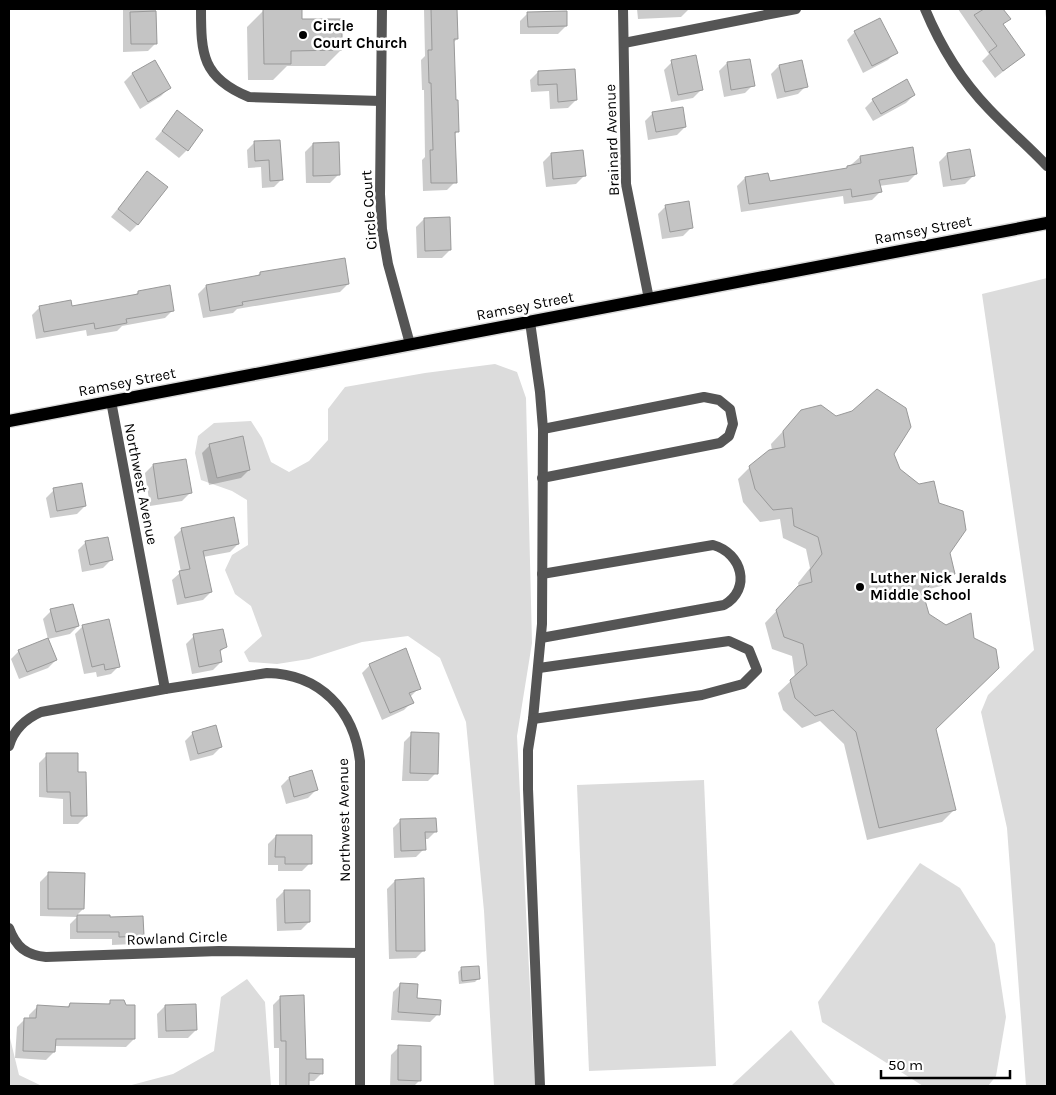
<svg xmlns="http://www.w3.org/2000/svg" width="1056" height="1095" viewBox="0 0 1056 1095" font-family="Karla,sans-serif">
	<rect width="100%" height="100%" fill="#fff"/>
	<g fill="#dcdcdc">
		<polygon points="1047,278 1047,1086 1026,1086 1007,828 981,712 988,695 1034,650 982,294"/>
		<polygon points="495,364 517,372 526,398 532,643 517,736 535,1086 494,1086 484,911 466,722 440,658 408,636 362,642 309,659 277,664 249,662 244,652 262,636 251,606 235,594 225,570 232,555 248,545 247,500 232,491 201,480 195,453 198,436 214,423 251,421 262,438 271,462 289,472 309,461 328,440 328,409 345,387 425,373"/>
		<polygon points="704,780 716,1066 589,1071 577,785"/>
		<polygon points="920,863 960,888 995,944 1006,1017 996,1076 988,1086 923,1086 822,1022 818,1002"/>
		<polygon points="247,979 265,1002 271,1086 128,1086 173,1074 214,1051 221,997"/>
		<polygon points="791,1030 836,1086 731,1086"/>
		<polygon points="9,1034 19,1075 42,1086 9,1086"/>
	</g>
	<g fill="#0003">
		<polygon points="123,9 156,9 156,43 148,51 123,52"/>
		<polygon points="424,9 456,9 457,39 453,43 457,132 454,135 455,182 447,190 423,191 422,160 425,157 424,90 422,90 421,60 425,56"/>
		<polygon points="637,9 689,9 681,17 638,19"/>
		<polygon points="958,9 1002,9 1009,19 1002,25 1024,55 995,78 982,61 989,54"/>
		<polygon points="1045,9 1047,9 1047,26"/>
		<polygon points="263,11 301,21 341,50 325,66 287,66 273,80 248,80 247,27"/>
		<polygon points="528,13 566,26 558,34 520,34 520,21"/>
		<polygon points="855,32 896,52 888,60 863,73 847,40"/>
		<polygon points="154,62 169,88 161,96 140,109 124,82 132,74"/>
		<polygon points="672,62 701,90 693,98 671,102 664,70"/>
		<polygon points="727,63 753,85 745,93 724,97 719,71"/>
		<polygon points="779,66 806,86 798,94 777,99 771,74"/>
		<polygon points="574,70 576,100 568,108 550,109 549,91 531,92 530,80 538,72"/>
		<polygon points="914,95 906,103 873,121 865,108 873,100"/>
		<polygon points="178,112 187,150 179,158 155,139"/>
		<polygon points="653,113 685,127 677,135 648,140 645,121"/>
		<polygon points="279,141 282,179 274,187 262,188 261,167 248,168 247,150 255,142"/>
		<polygon points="313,144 338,175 330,183 306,183 305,152"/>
		<polygon points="551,154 584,176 576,184 546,187 543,162"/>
		<polygon points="947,154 973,176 965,184 943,187 939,162"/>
		<polygon points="860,157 916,174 908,182 879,186 880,192 872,200 844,204 843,196 741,212 737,186 745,178 769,183 845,170"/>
		<polygon points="147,173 138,224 130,232 111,217"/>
		<polygon points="666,206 691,228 683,236 662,239 658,214"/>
		<polygon points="424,219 450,250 442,258 417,258 416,227"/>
		<polygon points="260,273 348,284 340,292 237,309 233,313 203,318 198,294 206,286 256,277"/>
		<polygon points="138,292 173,310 165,318 122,326 117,331 87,336 86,330 36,339 32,315 40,307 71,307 134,296"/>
		<polygon points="802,411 892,453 899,470 949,553 954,574 941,586 925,590 922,593 935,728 954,810 942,822 867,840 844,744 820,721 802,728 783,710 778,693 795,677 792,656 772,649 765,623 799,587 798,583 810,568 806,549 783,538 780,519 760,522 743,502 738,479 750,467 772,451 771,444"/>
		<polygon points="210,445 249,470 241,478 209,485 202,453"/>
		<polygon points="153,465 190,493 182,501 150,506 145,473"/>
		<polygon points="54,490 85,506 77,514 50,518 46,498"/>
		<polygon points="182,529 238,544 230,552 203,557 211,592 203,600 177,605 172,580 181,572 174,537"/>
		<polygon points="86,542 111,560 103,568 82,572 78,550"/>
		<polygon points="51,611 78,626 70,634 48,639 43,619"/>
		<polygon points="83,626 119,666 111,674 97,677 96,672 84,674 75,634"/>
		<polygon points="194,636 225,647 219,653 221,662 213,670 192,674 186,644"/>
		<polygon points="19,651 56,660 48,668 19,679 11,659"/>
		<polygon points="370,665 419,688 410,697 412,702 404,710 382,720 362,673"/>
		<polygon points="193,733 221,747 213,755 190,761 185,741"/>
		<polygon points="412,734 436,773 428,781 402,781 404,742"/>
		<polygon points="47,755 77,773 86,816 78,824 63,824 63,799 39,797 39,763"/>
		<polygon points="311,772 316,790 308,798 286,804 281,786 289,778"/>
		<polygon points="401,820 436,831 428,839 424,839 424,849 416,857 394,858 393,828"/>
		<polygon points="276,836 310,863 302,871 278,871 278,865 268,865 268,844"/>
		<polygon points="48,874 83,909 76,916 109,917 142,936 134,944 112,945 112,939 70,939 70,924 77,917 40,916 40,882"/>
		<polygon points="395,881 424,950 416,958 389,959 387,889"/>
		<polygon points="284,891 309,922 301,930 277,931 276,899"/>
		<polygon points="461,969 479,978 475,982 459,984 458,972"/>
		<polygon points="401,984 416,1000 438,1014 430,1022 391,1020 393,992"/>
		<polygon points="281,997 305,1060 322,1073 314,1081 308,1081 308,1086 279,1086 279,1048 274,1048 273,1005"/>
		<polygon points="111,1001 134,1039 126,1047 54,1046 54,1052 46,1060 15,1058 17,1027 25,1019 29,1019 29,1015 37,1007 66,1008 70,1004 107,1005"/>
		<polygon points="165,1006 196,1030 188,1038 158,1038 157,1014"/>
		<polygon points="399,1047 420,1080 414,1086 390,1086 391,1055"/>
	</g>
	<g fill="#c4c4c4" stroke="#999">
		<polygon points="263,9 302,9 302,19 342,19 342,50 291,51 291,64 264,64"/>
		<polygon points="431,9 457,9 458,39 454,39 456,100 458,100 459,132 455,132 457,183 431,183 430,150 433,150 431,83 429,83 428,50 432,50"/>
		<polygon points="984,9 1003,9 1011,19 1003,24 1025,55 1003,71 989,52 997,46 974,15"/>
		<polygon points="156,11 157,44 131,44 130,12"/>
		<polygon points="567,11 567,26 528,27 527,12"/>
		<polygon points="880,18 898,53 872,66 854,31"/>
		<polygon points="696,55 703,90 678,95 671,60"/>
		<polygon points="750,59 755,86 731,90 727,62"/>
		<polygon points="155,60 171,88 148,102 132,73"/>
		<polygon points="802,60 808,87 785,92 779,65"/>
		<polygon points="575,69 577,100 558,102 557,84 538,85 538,71"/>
		<polygon points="907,79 915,95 881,114 872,99"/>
		<polygon points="683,107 686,127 656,132 652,112"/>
		<polygon points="177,110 203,130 188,151 162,131"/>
		<polygon points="280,140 283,180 270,181 269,160 255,161 254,141"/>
		<polygon points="339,142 340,175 313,176 313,143"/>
		<polygon points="913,147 917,174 879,180 882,192 852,197 851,189 749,204 745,177 768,173 770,181 847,168 847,166 861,163 860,156"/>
		<polygon points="970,149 975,176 951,180 947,153"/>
		<polygon points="583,150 586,176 553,179 551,153"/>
		<polygon points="147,171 168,187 138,225 118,209"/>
		<polygon points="689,201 693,228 670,232 665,205"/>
		<polygon points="450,217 451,250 425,251 424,218"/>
		<polygon points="345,258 349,284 242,302 243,305 210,311 206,285 260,275 260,272"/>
		<polygon points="170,285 174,311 126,319 127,323 95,329 94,323 44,332 39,306 71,300 72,306 138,294 138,291"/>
		<polygon points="877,389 906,408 911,427 894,454 900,469 919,484 934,481 939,503 963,511 966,530 950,553 955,574 936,578 923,593 929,614 946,625 971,613 974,638 996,649 999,668 936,729 956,810 879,828 856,732 833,710 815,716 795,698 790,680 807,665 803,644 784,637 776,610 798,586 812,582 810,570 822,554 818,537 794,526 792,508 773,510 755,489 749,466 769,450 785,447 783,431 801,410 821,405 836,416 852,411"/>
		<polygon points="243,436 250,470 217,478 209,444"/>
		<polygon points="186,459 192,493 158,499 153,464"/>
		<polygon points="82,483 86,506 57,511 53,488"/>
		<polygon points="234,517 239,544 203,551 212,592 185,598 179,571 190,569 181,528"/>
		<polygon points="108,537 113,560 90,565 85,541"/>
		<polygon points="73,604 79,626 56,632 50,609"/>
		<polygon points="109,619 120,667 105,670 104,664 92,667 82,625"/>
		<polygon points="223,629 227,647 220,650 222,662 199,667 193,634"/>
		<polygon points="48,638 57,660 27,672 18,650"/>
		<polygon points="406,648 421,689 409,693 414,703 390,713 369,664"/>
		<polygon points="216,725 222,747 198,754 192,732"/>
		<polygon points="411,732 439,733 438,774 410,773"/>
		<polygon points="46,753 78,753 78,772 86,772 87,816 71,816 70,792 47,792"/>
		<polygon points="312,770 318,790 294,797 289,777"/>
		<polygon points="436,818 437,832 425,832 426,850 401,851 400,819"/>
		<polygon points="276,835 312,835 312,864 285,864 285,857 275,857"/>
		<polygon points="48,872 85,873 84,909 48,909"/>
		<polygon points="424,878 425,951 396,951 395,880"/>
		<polygon points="284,890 310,890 310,922 285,923"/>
		<polygon points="77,915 110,915 110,917 143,916 144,936 119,937 119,932 77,932"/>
		<polygon points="479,966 480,979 462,981 461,967"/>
		<polygon points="400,983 418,984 417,998 441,1000 440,1015 398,1012"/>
		<polygon points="304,995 306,1059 323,1059 323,1074 309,1073 309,1086 286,1086 286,1041 281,1041 280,996"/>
		<polygon points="110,1000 124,1000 126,1005 135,1005 135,1039 56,1039 55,1052 23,1051 24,1018 36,1018 37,1005 69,1007 70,1003 110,1004"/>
		<polygon points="196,1004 197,1030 166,1031 165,1005"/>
		<polygon points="398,1045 421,1046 421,1081 398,1080"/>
	</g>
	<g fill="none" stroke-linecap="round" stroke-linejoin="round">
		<g stroke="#dbdbdb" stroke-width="15">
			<polyline id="primary" points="9,421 1047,223"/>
		</g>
		<g stroke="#555" stroke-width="10">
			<polyline points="530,322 540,392 543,429 542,624 533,719 528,750 528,789 540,1086"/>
			<polyline points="542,478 720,443 729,436 733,424 730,409 719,400 704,397 543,429"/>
			<path d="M541,638L724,605C752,589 742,553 713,545L542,574"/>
			<polyline points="533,719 702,695 743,684 757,670 749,650 729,641 539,668"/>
		</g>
		<g stroke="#555" stroke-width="10">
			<path d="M201,9C201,54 202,78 249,97L381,101"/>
			<polyline points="382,9 380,194 382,229 388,264 410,344"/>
			<polyline points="623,9 626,184 649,299"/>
			<path d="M925,9C940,45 962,81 989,109C1008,129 1028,146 1047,166"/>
			<polyline points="624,43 796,9"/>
			<path d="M9,746C14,729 25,719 41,712L165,689L111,401"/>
			<path d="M9,928C16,947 26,955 46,957L219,951L360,953"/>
		</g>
		<path stroke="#555" stroke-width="10" d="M165,689L267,673C320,674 354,710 360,761V1086"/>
		<use href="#primary" stroke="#000" stroke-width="12"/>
	</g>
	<g fill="#000" stroke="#fff" stroke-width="2">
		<circle cx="303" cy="35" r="5"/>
		<circle cx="860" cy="587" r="5"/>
	</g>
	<g text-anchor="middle" stroke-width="5" stroke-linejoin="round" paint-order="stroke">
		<g font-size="15" font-weight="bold" fill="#000" stroke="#fff" text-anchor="start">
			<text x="313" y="31">Circle<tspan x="313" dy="17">Court Church</tspan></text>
			<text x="870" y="583">Luther Nick Jeralds<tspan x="870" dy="17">Middle School</tspan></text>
		</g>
		<g font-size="15" fill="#000" stroke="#fff">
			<text transform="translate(612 140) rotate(-92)" y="5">Brainard Avenue</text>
			<text transform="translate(369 210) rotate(-94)" y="5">Circle Court</text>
			<text transform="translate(923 230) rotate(-11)" y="5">Ramsey Street</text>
			<text transform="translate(525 306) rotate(-11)" y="5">Ramsey Street</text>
			<text transform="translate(127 382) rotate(-11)" y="5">Ramsey Street</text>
			<text transform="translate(141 484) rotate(79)" y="5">Northwest Avenue</text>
			<text transform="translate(344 820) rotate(-91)" y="5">Northwest Avenue</text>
			<text transform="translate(177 938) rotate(-2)" y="5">Rowland Circle</text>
		</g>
	</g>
	<rect width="1056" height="1095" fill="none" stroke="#000000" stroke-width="20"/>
	<path d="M881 1070v8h129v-8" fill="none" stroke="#000000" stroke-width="2.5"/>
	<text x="888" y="1070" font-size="15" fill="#000000" stroke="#ffffff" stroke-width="4" paint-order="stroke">50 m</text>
</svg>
